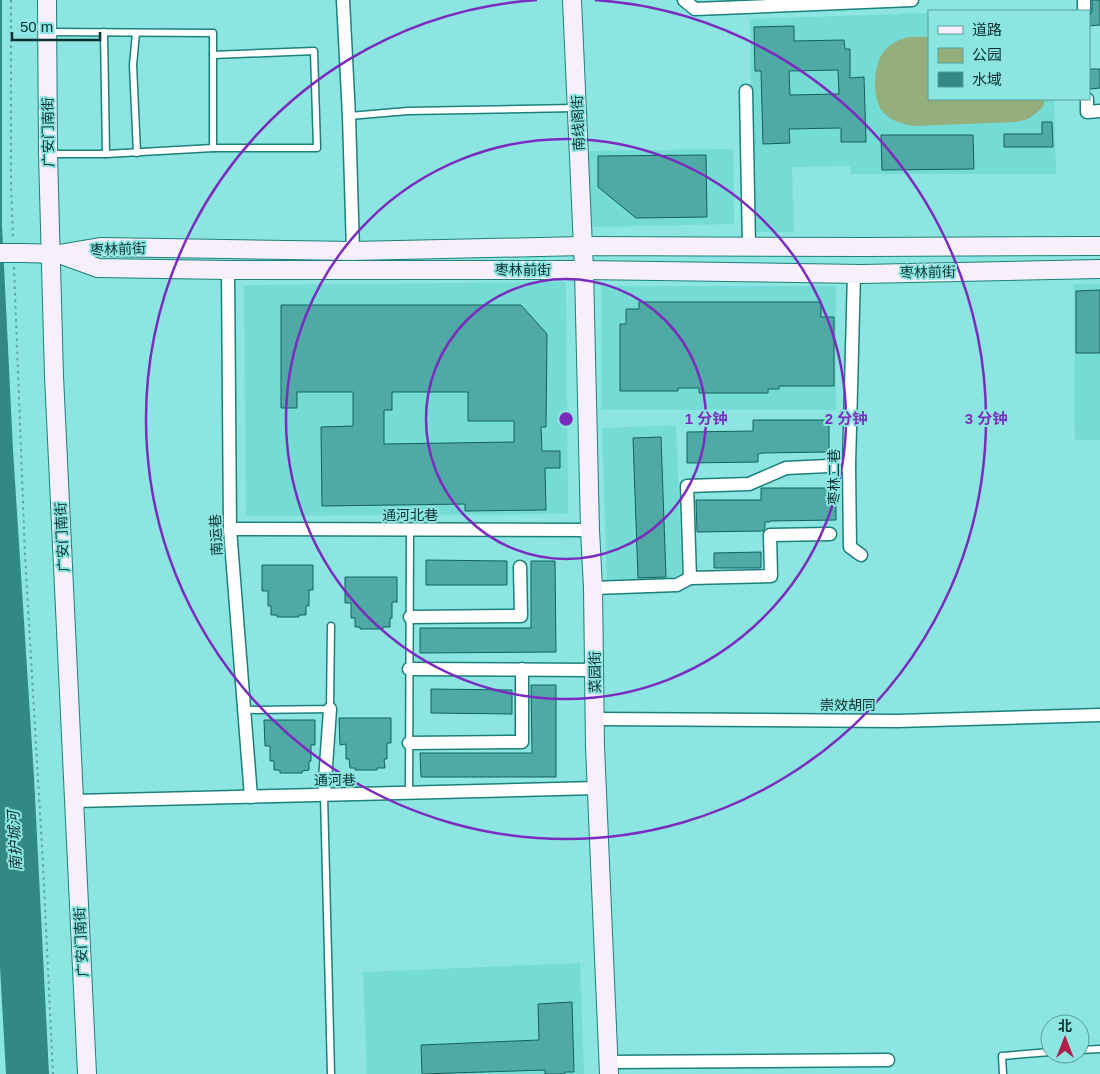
<svg xmlns="http://www.w3.org/2000/svg" width="1100" height="1074" viewBox="0 0 1100 1074" font-family="Helvetica,'Noto Sans SC',sans-serif">
	<rect width="100%" height="100%" fill="#8ce5e0"/>
	<g fill="#74dbd5">
		<polygon points="929,13 929,99 1054,99 1056,174 850,174 850,166 792,167 794,232 753,232 750,19"/>
		<polygon points="733,149 734,224 590,227 589,151"/>
		<polygon points="566,282 568,514 246,516 244,285"/>
		<polygon points="1074,284 1100,284 1100,440 1075,440"/>
		<rect x="601" y="286" width="235" height="124"/>
		<polygon points="676,425 682,581 607,583 602,428"/>
		<polygon points="580,963 584,1074 367,1074 363,972"/>
	</g>
	<path fill="#94ae7c" d="M929,37V99H1045L1043,107L1036,113L1028,119L1016,122L914,126C904,124 893,122 885,114C877,107 876,97 875,86C875,65 880,47 902,39C910,36 920,37 929,37Z"/>
	<polygon fill="#328884" points="0,0 2,0 2,225 13,450 34,777 49,1074 6,1074 0,967"/>
	<g fill="#4fa9a4" stroke="#15605c" fill-rule="evenodd">
		<polygon points="1092,0 1100,0 1100,25 1089,26 1089,17 1092,11"/>
		<path d="M794,26V41L844,40L845,49H850V78L864,77L866,142H841V128L789,129L790,143L763,144L761,71H755L754,27ZM838,70L839,94L790,95L789,71Z"/>
		<polygon points="1089,69 1100,69 1100,88 1090,89"/>
		<polygon points="1042,122 1052,122 1053,147 1004,147 1004,134 1042,134"/>
		<polygon points="881,135 973,135 974,169 882,170"/>
		<polygon points="706,155 707,217 636,218 598,187 598,156"/>
		<polygon points="1100,290 1100,353 1076,353 1076,291"/>
		<polygon points="639,302 821,302 821,317 834,317 834,386 779,386 779,389 768,389 768,393 699,393 699,388 678,388 678,391 620,391 620,324 626,324 626,309 639,309"/>
		<path d="M281,305H521L547,334L546,427H541L542,451H560V468H545L546,510L465,511V504L322,506L321,427L353,426V392H297V408H281ZM392,392H468V421H514V442L384,444V410H392Z"/>
		<polygon points="753,420 829,420 829,452 763,453 758,454 758,462 687,463 687,432 753,431"/>
		<polygon points="661,437 666,577 638,578 633,438"/>
		<polygon points="761,488 836,488 836,520 770,521 770,522 765,522 765,528 763,531 697,532 696,500 761,500"/>
		<polygon points="761,552 761,568 714,568 714,553"/>
		<polygon points="426,560 507,561 507,585 426,585"/>
		<polygon points="531,561 555,561 556,652 420,653 420,628 531,628"/>
		<polygon points="262,565 313,565 313,590 309,590 309,606 306,606 306,615 299,615 299,617 277,617 277,615 271,615 271,606 268,606 268,591 262,591"/>
		<polygon points="345,577 397,577 397,602 392,602 392,618 390,618 390,627 383,627 383,629 360,629 360,627 355,627 355,618 351,618 351,603 345,603"/>
		<polygon points="531,685 556,685 556,777 421,777 420,753 532,753"/>
		<polygon points="431,689 512,690 512,714 431,713"/>
		<polygon points="339,718 391,718 391,743 387,743 387,759 384,759 385,768 377,768 377,770 355,770 355,768 350,768 349,759 346,759 346,744 340,745"/>
		<polygon points="264,720 315,720 315,745 311,745 311,761 309,761 309,770 302,771 302,773 280,773 280,770 274,770 274,761 270,761 270,746 265,746"/>
		<polygon points="572,1002 574,1072 565,1072 565,1074 545,1074 545,1070 422,1074 421,1045 539,1040 538,1004"/>
	</g>
	<g fill="none" stroke-linecap="round" stroke-linejoin="round">
		<g stroke="#1c807b" stroke-width="9">
			<g id="lane">
				<polyline points="48,32 213,33 213,55 314,51 317,148 213,148 106,154 49,154"/>
				<polyline points="104,32 106,154"/>
				<polyline points="136,33 133,65 137,153"/>
				<polyline points="349,116 408,111 575,108"/>
				<polyline points="213,148 213,55"/>
				<polyline points="244,710 330,709 331,626"/>
				<polyline points="409,793 410,530"/>
				<polyline points="324,795 331,1074"/>
				<polyline points="1080,1050 1100,1049"/>
				<polyline points="1003,1074 1002,1056 1050,1052"/>
			</g>
		</g>
		<g stroke="#1c807b" stroke-width="15">
			<g id="street">
				<polyline points="343,0 349,116 353,251"/>
				<polyline points="684,0 695,9 912,0"/>
				<polyline points="1084,0 1084,11"/>
				<polyline points="746,91 749,247"/>
				<polyline points="1087,99 1087,112 1100,111"/>
				<polyline points="228,270 230,529 251,797"/>
				<polyline points="854,273 849,465 850,547 861,555"/>
				<polyline points="230,529 590,530"/>
				<polyline points="830,534 770,535 771,576 690,578 687,486 749,484 786,468 849,465"/>
				<polyline points="593,588 677,585 690,578"/>
				<polyline points="410,617 521,616 520,567"/>
				<polyline points="409,669 595,670"/>
				<polyline points="595,719 897,721 1100,715"/>
				<polyline points="409,743 522,742 522,669"/>
				<polyline points="324,795 330,709"/>
				<polyline points="75,801 597,788"/>
				<polyline points="608,1062 888,1060"/>
			</g>
		</g>
		<g stroke="#1c807b" stroke-width="20">
			<g id="secondary">
				<polyline points="47,0 48,154 54,376 87,1074"/>
				<polyline points="572,0 584,270 590,530 593,588 595,746 609,1074"/>
				<polyline points="23,253 59,254 100,247 353,251 583,246 866,247 1100,246"/>
				<polyline points="62,255 98,268 228,270 584,270 862,274 1100,269"/>
			</g>
		</g>
		<g stroke="#5da4a1" stroke-width="2" stroke-dasharray="2.5 4" stroke-linecap="butt">
			<polyline points="11,0 11,186 13,238"/>
			<polyline points="14,267 25,555 43,865 53,1074"/>
		</g>
		<use href="#lane" stroke="#fff" stroke-width="6"/>
		<use href="#street" stroke="#fff" stroke-width="12"/>
		<use href="#secondary" stroke="#f7effc" stroke-width="18"/>
		<g stroke="#1c807b" stroke-width="20" stroke-linecap="butt">
			<polyline id="secondary-bridge" points="0,253 23,253"/>
		</g>
		<use href="#secondary-bridge" stroke="#f7effc" stroke-width="18"/>
	</g>
	<g fill="none" stroke="#7b2cbf" stroke-width="2.5">
		<circle cx="566" cy="419" r="140"/>
		<circle cx="566" cy="419" r="280"/>
		<path d="M595 0A420 420 0 1 1 537 0"/>
	</g>
	<g text-anchor="middle" stroke-width="4" stroke-linejoin="round" paint-order="stroke">
		<g font-size="14" fill="#08312f" stroke="#8ce5e0">
			<text transform="translate(578 123) rotate(-92)" y="5">南线阁街</text>
			<text transform="translate(48 132) rotate(-91)" y="5">广安门南街</text>
			<text transform="translate(118 249) rotate(-2)" y="5">枣林前街</text>
			<text x="523" y="275">枣林前街</text>
			<text transform="translate(928 272) rotate(-1)" y="5">枣林前街</text>
			<text transform="translate(834 477) rotate(-90)" y="5">枣林二巷</text>
			<text x="410" y="520">通河北巷</text>
			<text transform="translate(216 535) rotate(-93)" y="5">南运巷</text>
			<text transform="translate(62 537) rotate(-93)" y="5">广安门南街</text>
			<text transform="translate(595 672) rotate(-91)" y="5">菜园街</text>
			<text x="848" y="710">崇效胡同</text>
			<text transform="translate(335 780) rotate(-1)" y="5">通河巷</text>
			<text transform="translate(81 942) rotate(-93)" y="5">广安门南街</text>
		</g>
		<g font-size="15" font-style="italic" fill="#0b3432" stroke="#8ce5e0">
			<text transform="translate(15 841) rotate(-93)" y="5">南护城河</text>
		</g>
	</g>
	<circle cx="566" cy="419" r="8" fill="#7b2cbf" stroke="#8ce5e0" stroke-width="2.5"/>
	<g font-size="15" text-anchor="middle" font-weight="bold" fill="#7b2cbf" stroke="#8ce5e0" stroke-width="4" stroke-linejoin="round" paint-order="stroke">
		<text x="706" y="424">1 分钟</text>
		<text x="846" y="424">2 分钟</text>
		<text x="986" y="424">3 分钟</text>
	</g>
	<rect x="928" y="10" width="162" height="90" fill="#8ce5e0" stroke="#579d99"/>
	<rect x="938" y="26" width="25" height="8" fill="#f7effc" stroke="#579d99"/>
	<text x="972" y="35" font-size="15" fill="#08312f">道路</text>
	<rect x="938" y="48" width="25" height="15" fill="#94ae7c" stroke="#579d99"/>
	<text x="972" y="60" font-size="15" fill="#08312f">公园</text>
	<rect x="938" y="72" width="25" height="15" fill="#328884" stroke="#579d99"/>
	<text x="972" y="85" font-size="15" fill="#08312f">水域</text>
	<g transform="translate(1065 1039)"><circle r="24" fill="#8ce5e0" stroke="#579d99"/>
	<path d="M0-4L9 19L0 12L-9 19Z" fill="#b01e49"/>
	<text y="-8" font-size="14" font-weight="bold" text-anchor="middle" fill="#08312f">北</text>
	</g>
	<path d="M12 32v8h88v-8" fill="none" stroke="#08312f" stroke-width="2.5"/>
	<text x="20" y="32" font-size="15" fill="#08312f" stroke="#8ce5e0" stroke-width="4" paint-order="stroke">50 m</text>
</svg>
